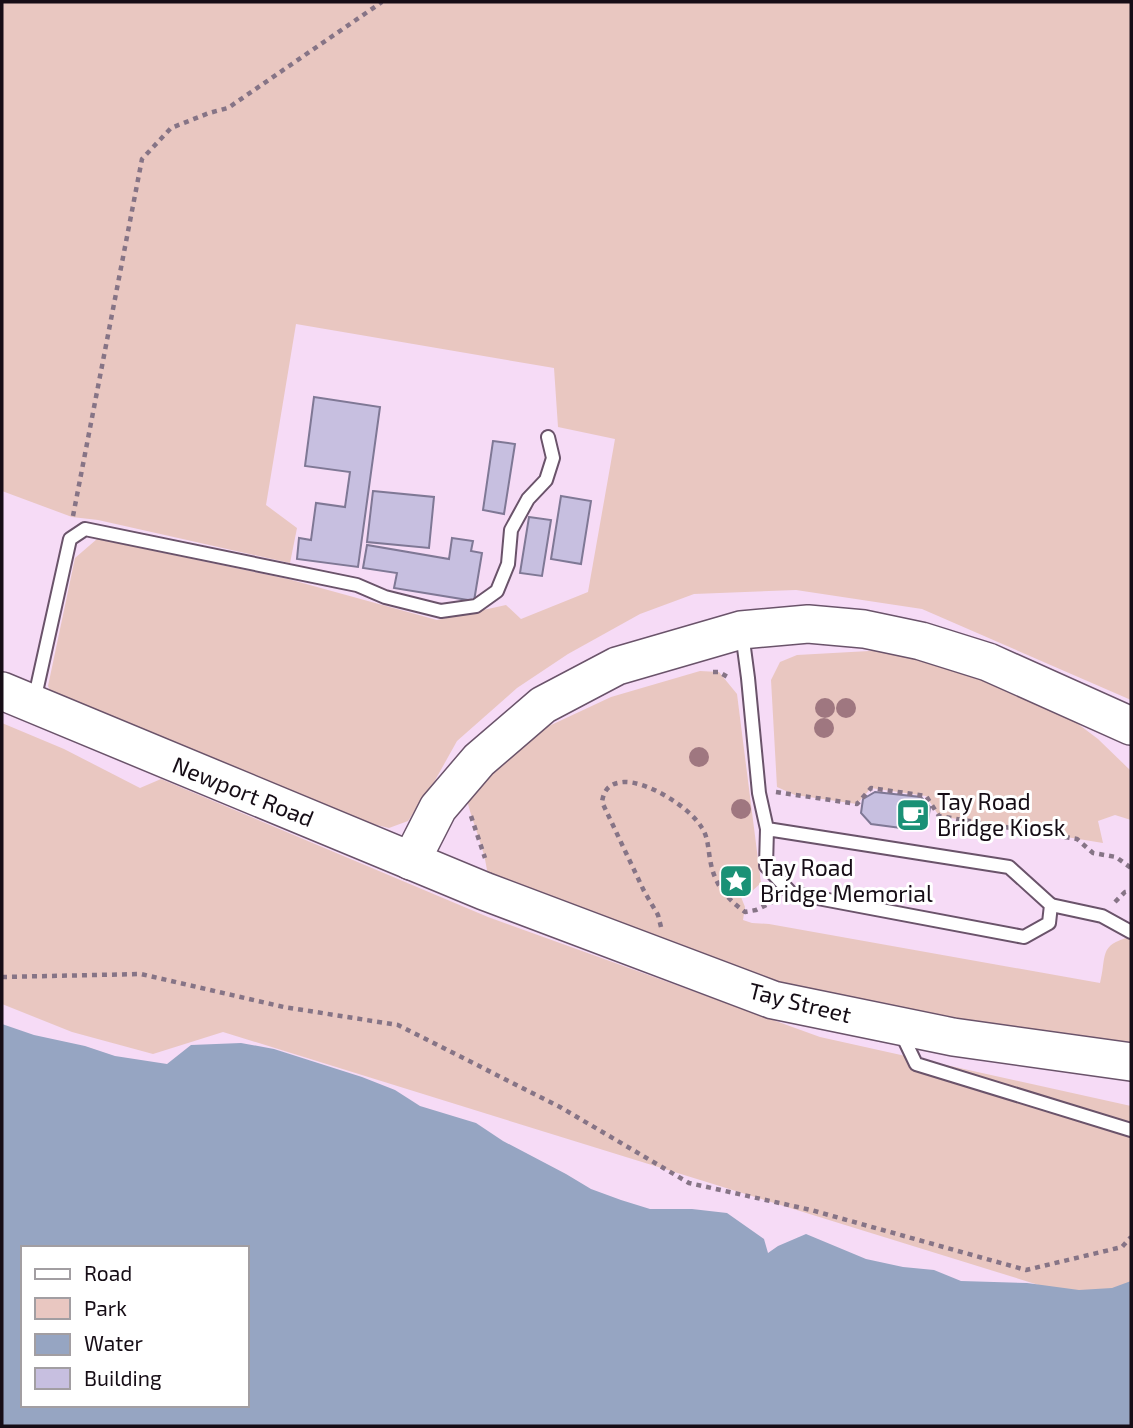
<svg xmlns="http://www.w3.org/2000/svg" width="1133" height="1428" viewBox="0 0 1133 1428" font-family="'Exo 2',sans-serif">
	<rect width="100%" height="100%" fill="#f6dbf6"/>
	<g fill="#e9c7c1">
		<polygon points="2,2 1131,2 1131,700 922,609 796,590 694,594 640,614 568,654 517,688 457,741 433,784 408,821 389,828 364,822 54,699 48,686 75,558 97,539 288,579 437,620 506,605 521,619 588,592 615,439 558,427 554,368 296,324 266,505 297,528 290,563 98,520 72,517 2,491"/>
		<polygon points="887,650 1037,693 1098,739 1131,771 1131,820 1115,815 1098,821 1103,843 939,816 926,796 871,788 857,804 795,795 777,787 771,680 780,662 797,655"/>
		<path d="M700,671L719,672L737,694L761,883L751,892L741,897L745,907L743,920L752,923L769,924L1100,983C1107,956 1098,945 1130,937L1131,938V1042L1113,1044L1066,1039L796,991L488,880C487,853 473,826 467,800L513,750L549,726L611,697Z"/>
		<polygon points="2,723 64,749 140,788 161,779 488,917 820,1037 1131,1106 1131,1289 1071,1295 223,1032 153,1054 72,1032 2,1004"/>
	</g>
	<path fill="#96a5c2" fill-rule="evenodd" d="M2,1024L34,1035L85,1046L115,1056L167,1064L191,1045L241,1043L274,1049L362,1077L395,1090L420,1106L476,1123L503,1141L566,1174L591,1189L621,1200L650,1209H692L727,1213L764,1239L768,1253L778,1246L806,1234L866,1259L903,1267L934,1270L961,1281L1027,1283L1079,1290L1112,1288L1131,1281V1426H2ZM23,1248H247V1405H23Z"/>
	<g fill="#c7bfe0" stroke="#7f7895" stroke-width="2">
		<polygon points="314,397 380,407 358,567 297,559 299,538 311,540 316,503 345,507 350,472 305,466"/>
		<polygon points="493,441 515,444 504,514 483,510"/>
		<polygon points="373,491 434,497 429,548 367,542"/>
		<polygon points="561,496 591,501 581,564 551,559"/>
		<polygon points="529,517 551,520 542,576 520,573"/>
		<polygon points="452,538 473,541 471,551 482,553 474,601 394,588 397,573 363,568 367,545 449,559"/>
		<polygon points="875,792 921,797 930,807 928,821 916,830 871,824 861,813 863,799"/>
	</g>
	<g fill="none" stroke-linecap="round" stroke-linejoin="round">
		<g stroke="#6a536a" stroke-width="16">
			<g id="service">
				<polyline points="742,633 748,678 759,793 767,829 766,866 791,893 1024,937 1049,923 1051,905 1009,867 767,829"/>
				<polyline points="34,701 70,539 85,529 357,585 385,597 441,611 476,606 497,591 508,564 511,530 528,499 546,480 553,458 548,437"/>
				<polyline points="1051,905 1102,916 1131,932"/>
				<polyline points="905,1031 905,1041 916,1064 1131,1130"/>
			</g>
		</g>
		<g stroke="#6a536a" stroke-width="40">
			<g id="secondary">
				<polyline points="2,691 484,891 773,1000 953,1037 1131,1062"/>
				<polyline points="411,861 438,808 479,760 543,705 617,666 741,630 808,624 864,629 921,641 988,662 1131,726"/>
			</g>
		</g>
		<g stroke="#867486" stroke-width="4.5" stroke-dasharray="5 5" stroke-linecap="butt">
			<polyline points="73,516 142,159 171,128 209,113 228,108 382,2"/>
			<polyline points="713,672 719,672 731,679"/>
			<polyline points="776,792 857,804 871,788 926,796 939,816 1077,839 1093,853 1116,857 1131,868"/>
			<polyline points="471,816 485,858"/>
			<polyline points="1115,902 1125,892 1131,891"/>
			<path d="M661,927L658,915L644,891L602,802C604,789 610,783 624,782C647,781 690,807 702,828C708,837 708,848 710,859C714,884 725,897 745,912L756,910L776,900"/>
			<polyline points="2,977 141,974 284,1007 398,1025 560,1107 689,1183 811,1210 1026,1270 1122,1247 1131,1237"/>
		</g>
		<use href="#service" stroke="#fff" stroke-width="12"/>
		<use href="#secondary" stroke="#fff" stroke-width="37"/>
	</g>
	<g fill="#9f7780">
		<circle cx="825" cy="708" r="10"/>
		<circle cx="846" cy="708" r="10"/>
		<circle cx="824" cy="728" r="10"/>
		<circle cx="699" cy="757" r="10"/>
		<circle cx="741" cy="809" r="10"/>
	</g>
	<defs>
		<g id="cafe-square" transform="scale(1.75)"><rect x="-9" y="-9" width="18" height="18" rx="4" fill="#1a9176" stroke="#fff"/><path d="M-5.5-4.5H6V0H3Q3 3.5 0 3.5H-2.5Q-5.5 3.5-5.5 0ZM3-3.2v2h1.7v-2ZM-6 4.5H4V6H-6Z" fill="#fff"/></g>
		<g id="sight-square" transform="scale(1.75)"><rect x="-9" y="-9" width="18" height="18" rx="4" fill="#1a9176" stroke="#fff"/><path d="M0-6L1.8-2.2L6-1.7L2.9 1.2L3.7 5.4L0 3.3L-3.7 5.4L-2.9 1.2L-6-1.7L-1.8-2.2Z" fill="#fff"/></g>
	</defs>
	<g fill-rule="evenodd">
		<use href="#cafe-square" x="913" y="815"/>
		<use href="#sight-square" x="736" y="881"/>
	</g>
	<g text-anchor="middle" stroke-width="6" stroke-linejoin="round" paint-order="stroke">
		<g font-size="23" fill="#160d16" stroke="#fff">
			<text transform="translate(243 792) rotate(22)" y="8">Newport Road</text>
			<text transform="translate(800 1003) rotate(14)" y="8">Tay Street</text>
		</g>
		<g font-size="23" fill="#160d16" stroke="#fff" text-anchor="start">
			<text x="937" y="810">Tay Road<tspan x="937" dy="26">Bridge Kiosk</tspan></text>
			<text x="760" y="876">Tay Road<tspan x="760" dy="26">Bridge Memorial</tspan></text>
		</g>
	</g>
	<rect width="1133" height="1428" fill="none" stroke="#160d16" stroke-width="7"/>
	<rect x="21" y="1246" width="228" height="161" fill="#ffffff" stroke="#a29ea2" stroke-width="2"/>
	<rect x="35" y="1269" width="35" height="10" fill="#ffffff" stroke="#a29ea2" stroke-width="2"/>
	<text x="84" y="1281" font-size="21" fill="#160d16">Road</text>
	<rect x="35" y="1298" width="35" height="21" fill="#e9c7c1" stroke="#a29ea2" stroke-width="2"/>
	<text x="84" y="1316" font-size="21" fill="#160d16">Park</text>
	<rect x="35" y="1334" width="35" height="21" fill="#96a5c2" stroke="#a29ea2" stroke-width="2"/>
	<text x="84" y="1351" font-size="21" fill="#160d16">Water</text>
	<rect x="35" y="1368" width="35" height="21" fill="#c7bfe0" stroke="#a29ea2" stroke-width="2"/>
	<text x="84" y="1386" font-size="21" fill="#160d16">Building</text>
</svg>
